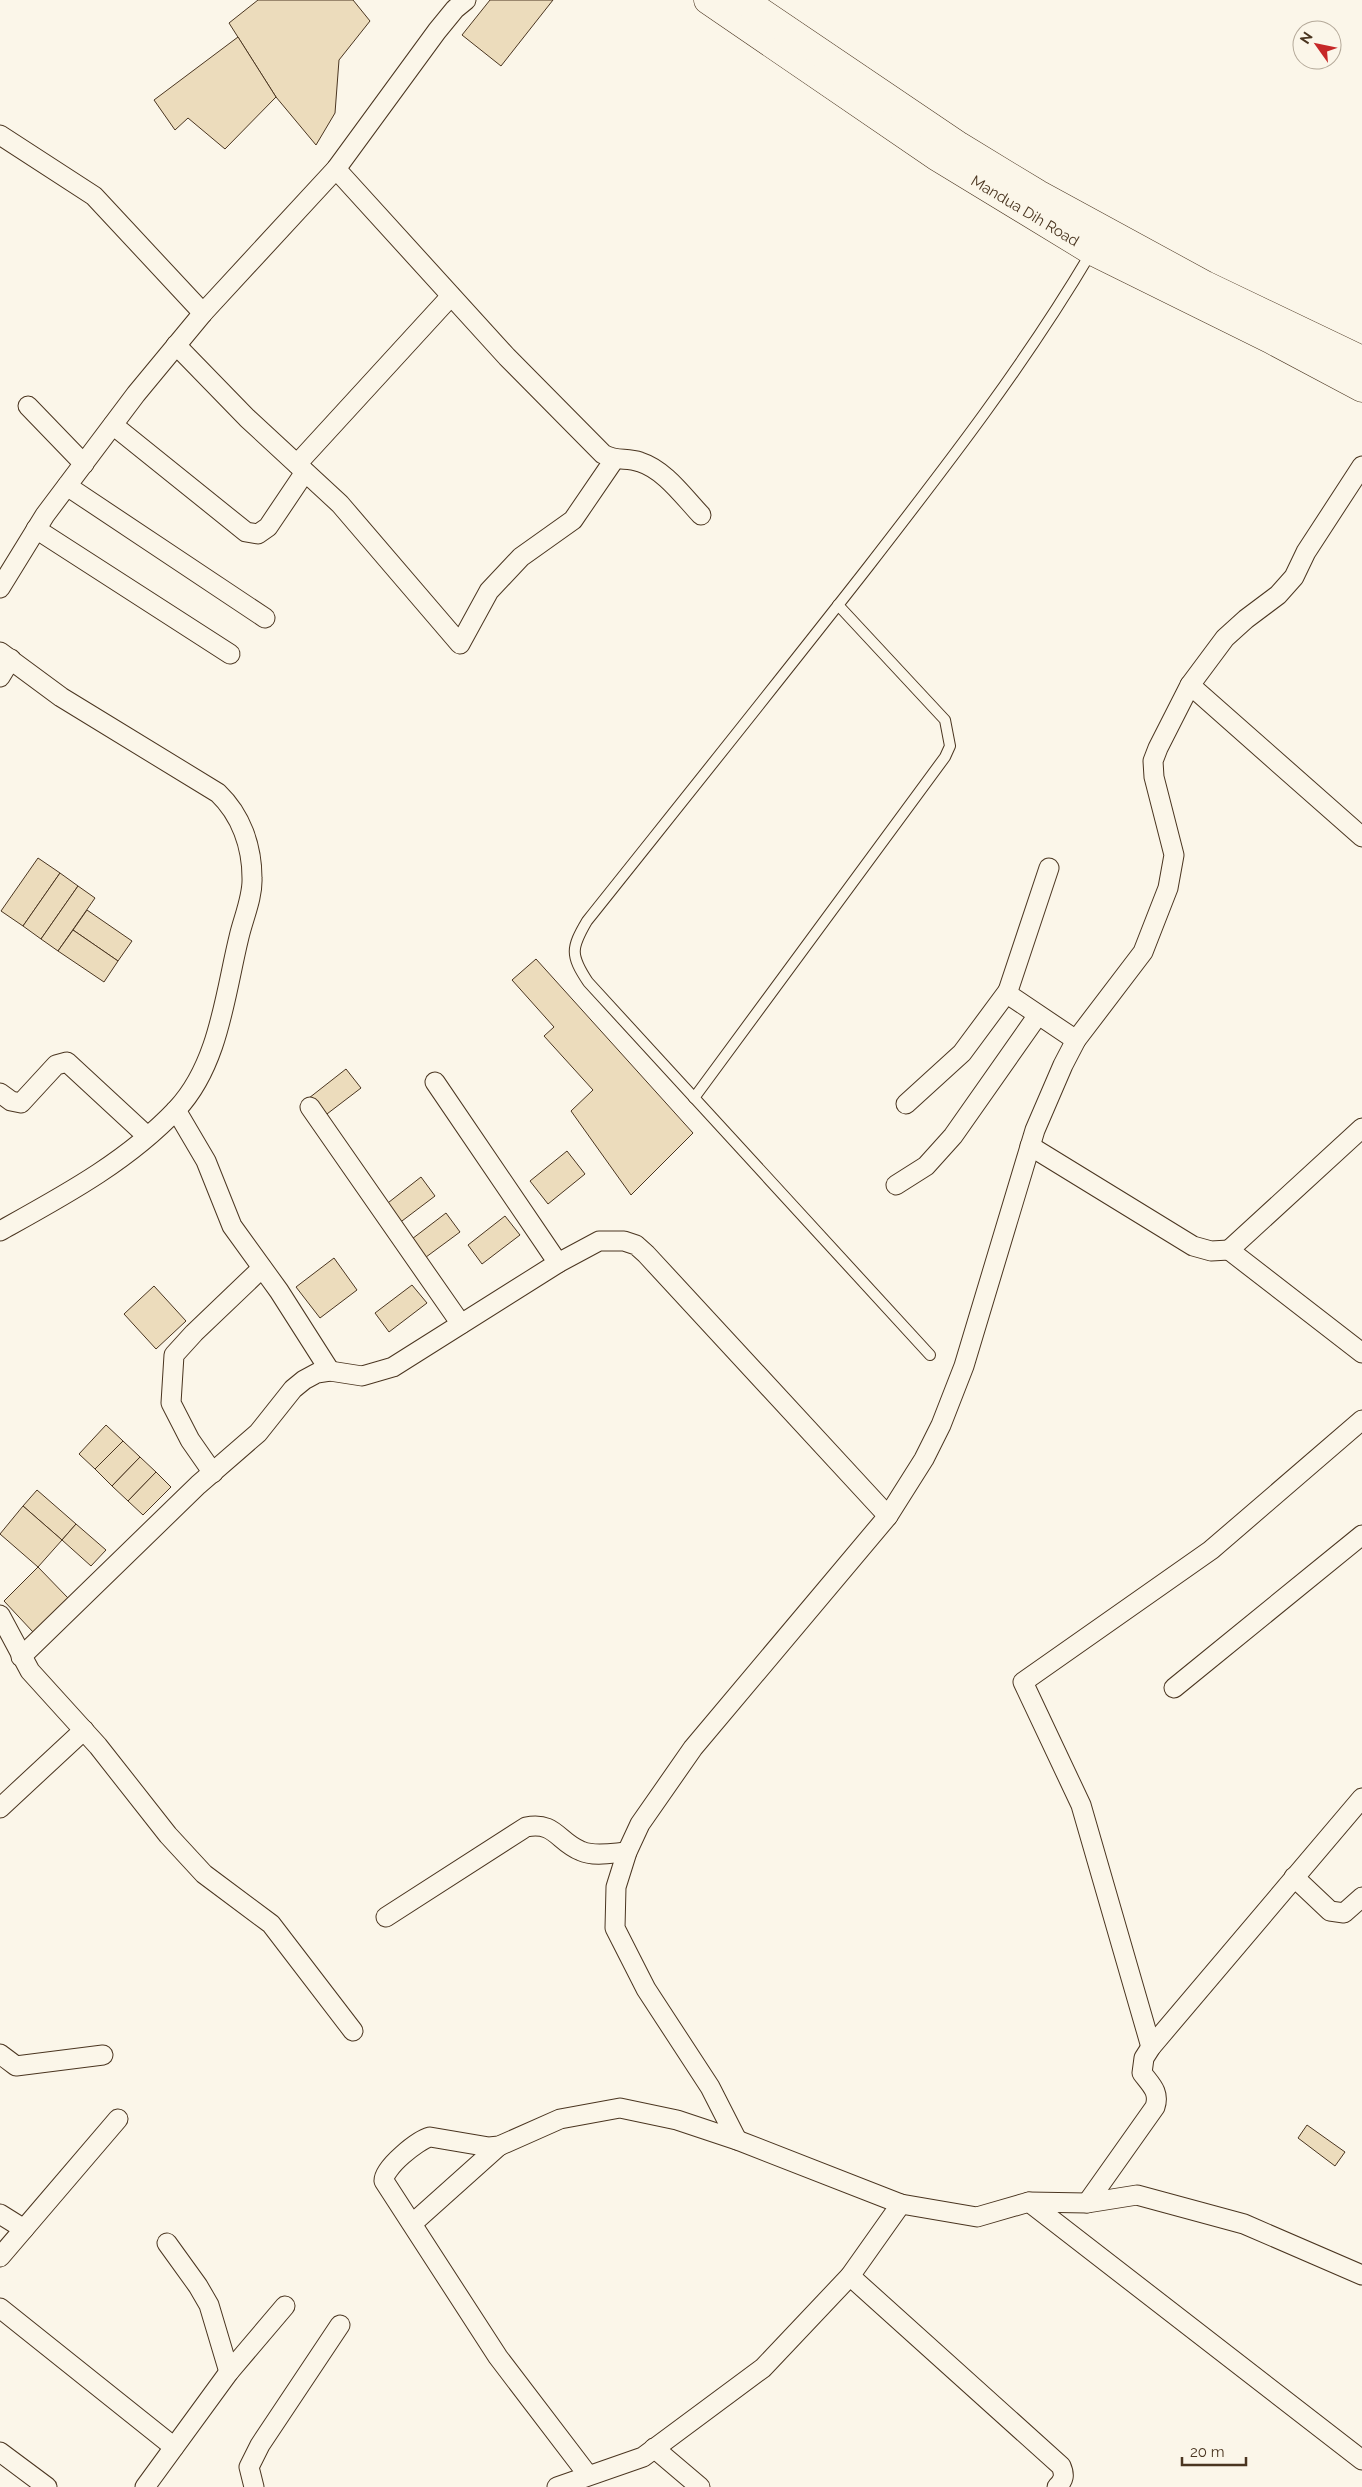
<svg xmlns="http://www.w3.org/2000/svg" width="1362" height="2487" viewBox="0 0 1362 2487" font-family="Raleway,sans-serif">
	<rect width="100%" height="100%" fill="#fbf6e9"/>
	<g fill="#ecdcbc" stroke="#4a3520">
		<polygon points="258,0 353,0 370,21 339,60 335,113 316,145 276,97 229,23"/>
		<polygon points="490,0 553,0 501,66 462,35"/>
		<polygon points="238,37 276,97 225,149 188,118 175,130 154,100"/>
		<polygon points="38,858 60,873 23,926 1,911"/>
		<polygon points="60,873 78,886 41,939 23,926"/>
		<polygon points="78,886 95,898 58,951 41,939"/>
		<polygon points="87,910 132,941 118,961 73,930"/>
		<polygon points="73,930 118,961 104,982 58,951"/>
		<polygon points="536,959 693,1133 631,1195 571,1111 593,1090 544,1036 554,1027 512,980"/>
		<polygon points="346,1069 361,1088 323,1117 309,1098"/>
		<polygon points="567,1151 585,1174 548,1204 530,1181"/>
		<polygon points="421,1177 435,1196 398,1224 384,1206"/>
		<polygon points="446,1213 460,1232 422,1260 408,1242"/>
		<polygon points="505,1216 520,1235 482,1264 468,1245"/>
		<polygon points="334,1258 357,1290 320,1318 296,1287"/>
		<polygon points="412,1285 427,1303 389,1332 375,1313"/>
		<polygon points="154,1286 186,1321 156,1349 124,1314"/>
		<polygon points="106,1425 123,1441 95,1469 79,1454"/>
		<polygon points="123,1441 140,1457 112,1486 95,1469"/>
		<polygon points="140,1457 156,1472 128,1501 112,1486"/>
		<polygon points="156,1472 171,1487 143,1515 128,1501"/>
		<polygon points="37,1490 76,1524 62,1540 23,1506"/>
		<polygon points="23,1506 62,1540 38,1567 0,1534"/>
		<polygon points="76,1524 106,1550 91,1566 62,1540"/>
		<polygon points="38,1567 68,1598 33,1632 4,1601"/>
		<polygon points="1307,2125 1345,2152 1335,2166 1298,2138"/>
	</g>
	<g fill="none" stroke-linecap="round" stroke-linejoin="round">
		<g stroke="#4a3520" stroke-width="12">
			<g id="service">
				<polyline points="694,1098 945,757 950,746 945,720 838,605"/>
				<path d="M930,1355L588,982C570,955 571,948 587,921C681,803 775,686 868,567C947,465 1026,363 1092,251"/>
			</g>
		</g>
		<g stroke="#4a3520" stroke-width="21">
			<g id="minor">
				<polyline points="0,135 94,196 203,313"/>
				<path d="M336,169L507,357L603,454C617,462 626,457 640,462C665,470 683,496 701,515"/>
				<polyline points="176,345 247,418 340,504 460,644 489,591 521,557 573,520 614,460"/>
				<polyline points="28,406 84,464"/>
				<polyline points="113,425 246,532 258,534 268,527 305,472"/>
				<polyline points="297,464 451,296"/>
				<polyline points="67,486 265,618"/>
				<polyline points="36,529 230,654"/>
				<polyline points="0,588 45,515 136,394 203,313 336,169 437,31 455,9 466,0"/>
				<path d="M0,652L61,697L218,793C241,815 252,846 252,878C253,897 243,919 239,937C225,994 219,1064 177,1109C127,1162 63,1196 0,1231"/>
				<polyline points="0,677 11,659"/>
				<polyline points="1190,685 1362,837"/>
				<polyline points="1049,868 1008,991 1012,997 1076,1040"/>
				<polyline points="435,1082 558,1263"/>
				<polyline points="0,1093 11,1101 21,1103 56,1065 67,1062 147,1136"/>
				<polyline points="906,1104 962,1053 1008,991"/>
				<polyline points="310,1107 461,1324"/>
				<polyline points="176,1110 206,1161 232,1226 279,1291 330,1371"/>
				<polyline points="1362,1128 1229,1250 1362,1353"/>
				<polyline points="1030,1146 1193,1246 1211,1251 1229,1250"/>
				<polyline points="896,1185 926,1166 953,1136 1038,1015"/>
				<polyline points="213,1473 190,1440 171,1403 174,1355 194,1333 262,1268"/>
				<polyline points="0,1615 30,1671 98,1746 168,1835 204,1874 271,1924 353,2031"/>
				<polyline points="21,1657 198,1485 258,1433 293,1389 304,1380 317,1373 330,1371 362,1376 393,1367 558,1263 599,1241 624,1241 636,1245 646,1254 888,1516"/>
				<polyline points="1174,1688 1362,1535"/>
				<polyline points="0,1808 84,1730"/>
				<polyline points="1294,1877 1330,1911 1344,1913 1362,1897"/>
				<path d="M386,1917L526,1827C555,1821 558,1842 581,1851C594,1857 613,1853 627,1852"/>
				<polyline points="1151,2047 1081,1805 1023,1682 1211,1550 1362,1420"/>
				<polyline points="0,2054 16,2066 103,2055"/>
				<polyline points="737,2140 710,2087 646,1989 615,1928 616,1887 627,1852 640,1824 693,1748 888,1516 924,1459 941,1425 964,1366 1035,1130 1063,1065 1076,1040 1143,952 1168,888 1174,855 1154,777 1153,761 1158,748 1190,685 1225,638 1246,619 1278,595 1294,577 1306,552 1362,466"/>
				<polyline points="1029,2202 1362,2460"/>
				<path d="M1087,2203L1155,2107C1160,2092 1151,2085 1142,2073L1144,2058L1151,2047L1362,1798"/>
				<polyline points="0,2214 24,2229"/>
				<polyline points="413,2223 499,2146"/>
				<polyline points="167,2243 198,2286 209,2305 229,2372"/>
				<polyline points="0,2257 118,2119"/>
				<path d="M850,2276L1061,2466C1065,2475 1064,2480 1057,2487"/>
				<polyline points="0,2308 174,2447"/>
				<polyline points="654,2448 700,2487"/>
				<polyline points="0,2452 47,2487"/>
				<path d="M588,2475L498,2357L384,2181C383,2168 418,2140 430,2137L489,2147L499,2146L560,2119L620,2108L677,2120L737,2140L901,2204L977,2217L1029,2202L1087,2203L1137,2195L1244,2224L1362,2275"/>
				<polyline points="145,2487 229,2372 285,2306"/>
				<polyline points="254,2487 249,2467 260,2445 340,2325"/>
				<polyline points="557,2487 643,2457 763,2368 850,2276 901,2204"/>
			</g>
		</g>
		<g stroke="#4a3520" stroke-width="29">
			<g id="primary">
				<polyline points="708,0 936,156 1092,251 1270,339 1362,388"/>
				<polyline points="743,0 959,146 1038,194 1205,285 1362,360"/>
			</g>
		</g>
		<use href="#service" stroke="#fbf6e9" stroke-width="10"/>
		<use href="#minor" stroke="#fbf6e9" stroke-width="19"/>
		<use href="#primary" stroke="#fbf6e9" stroke-width="28"/>
	</g>
	<g text-anchor="middle" stroke-width="4" stroke-linejoin="round" paint-order="stroke">
		<g font-size="15" fill="#4a3520" stroke="#fbf6e9">
			<text transform="translate(1025 211) rotate(31)" y="5">Mandua Dih Road</text>
		</g>
	</g>
	<g transform="translate(1317 45) rotate(303)"><circle r="24" fill="#fbf6e9" stroke="#b4a999"/>
	<path d="M0-4L9 19L0 12L-9 19Z" fill="#c62828"/>
	<text y="-8" font-size="14" font-weight="bold" text-anchor="middle" fill="#4a3520">N</text>
	</g>
	<path d="M1182 2457v8h64v-8" fill="none" stroke="#4a3520" stroke-width="2.5"/>
	<text x="1190" y="2457" font-size="15" fill="#4a3520" stroke="#fbf6e9" stroke-width="4" paint-order="stroke">20 m</text>
</svg>
